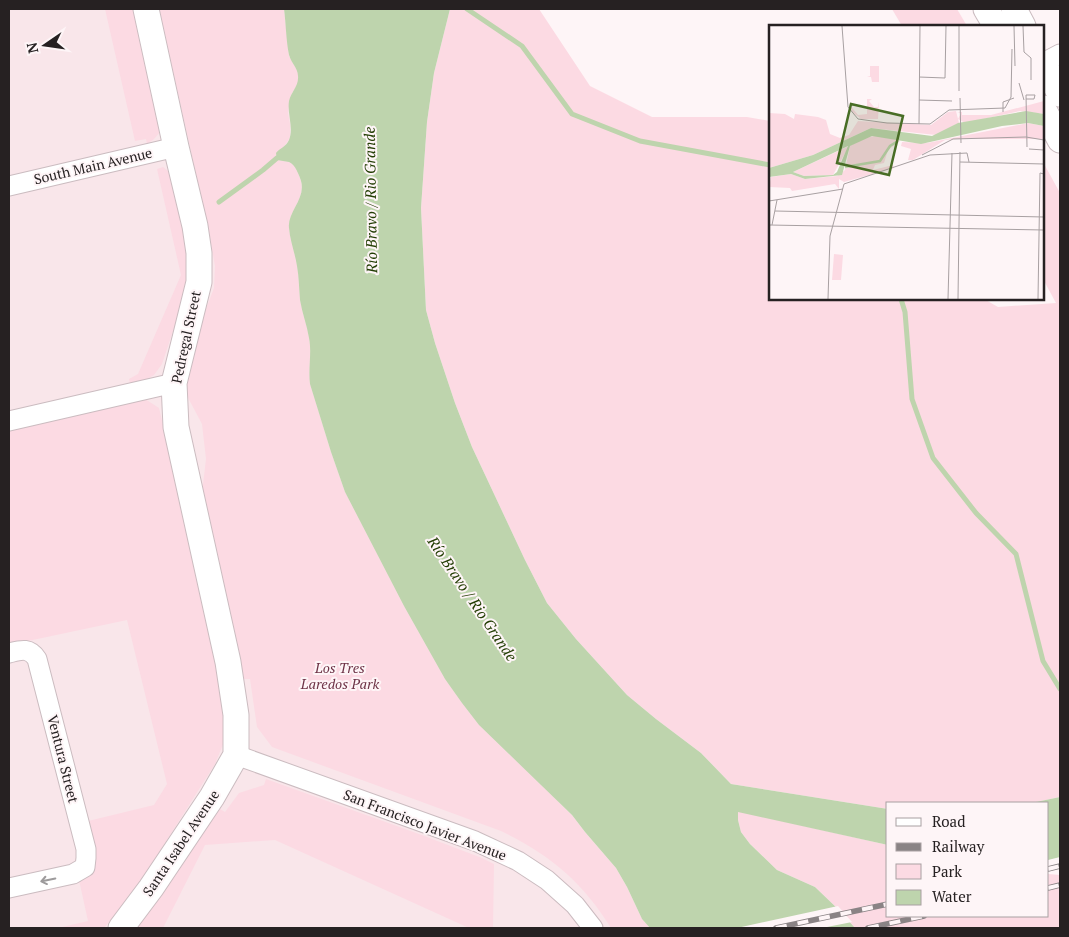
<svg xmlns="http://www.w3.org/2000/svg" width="1069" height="937" viewBox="0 0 1069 937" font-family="'PT Serif',serif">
	<rect width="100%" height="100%" fill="#fef5f7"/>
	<polygon fill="#f9e6ea" points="9,9 284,9 289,56 318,409 331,452 345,492 497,741 557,800 642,919 650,928 9,928"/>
	<g fill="#fcdae3">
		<polygon points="105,9 136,9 160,132 154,139 147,144 146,139 135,141"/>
		<path d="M159,9H284L289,56L297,70L299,77L298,84L291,95L288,113L290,124V137L288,141L276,157L278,160C281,161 285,161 289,162C295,164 299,175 301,181C306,199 287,212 289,228C290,241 295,253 297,266C299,277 299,289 300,300C302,313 307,325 309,338C312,353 308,368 310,384L331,452L345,492L404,606L445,679L462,703L479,725L572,815L585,832L616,868L627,887L642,919L650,928H611C583,882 549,854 501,831L272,747L257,727L250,679H244L238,647L207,524L202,493L206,459L202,424L185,392L186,376L201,322L214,288L215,266L209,232Z"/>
		<polygon points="450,9 539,9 590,86 652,117 747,117 770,121 770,299 984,299 998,307 1056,303 1043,279 1043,162 1060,193 1060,797 1031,803 888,803 888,809 731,784 701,753 656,719 627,695 576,639 547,603 525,560 472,447 455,403 435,343 426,310 421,208 427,122 434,73"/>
		<polygon points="892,9 957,9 967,26 902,26"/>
		<polygon points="163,167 174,176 186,228 187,285 177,319 162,364 154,375 145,380 130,384 129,379 138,374 181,275 157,169"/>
		<polygon points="145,399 159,408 223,673 224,742 215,764 134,892 104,928 58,928 88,921 79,880 88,877 93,870 84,822 154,805 167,784 127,620 9,645 9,428"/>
		<polygon points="266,779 419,834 482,858 494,864 493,928 469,928 275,840 205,845 163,928 136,928 220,809 225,812 239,793 264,785"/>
		<polygon points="738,811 888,845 888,916 1048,916 1048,871 1060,872 1060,928 855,928 839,910 815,887 777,870 750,844 741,832 738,820"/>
	</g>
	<g fill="#bed4ad">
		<path d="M284,9H450L434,73L427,122L421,208L426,310L435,343L455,403L472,447L525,560L547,603L576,639L627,695L656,719L701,753L731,784L888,809V845L738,812V820L741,832L750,844L777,870L815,887L839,910L855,928H650L642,919L627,887L616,868L585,832L572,815L479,725L462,703L445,679L404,606L345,492L331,452L310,384C308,368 312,353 309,338C307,325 302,313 300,300C299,289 299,277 297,266C295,253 290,241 289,228C287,212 306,199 301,181C299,175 295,164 289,162C285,161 281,161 277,160L276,153C280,148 286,147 289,140C294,128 287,114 289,101C291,92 299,86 298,76C298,68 291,63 289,55C286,40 286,24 284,9Z"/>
		<polygon points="1060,797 1060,872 1048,871 1048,803 1031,803"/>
	</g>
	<g fill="#fef5f7">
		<polygon points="1060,857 1060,875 1048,874 1048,860"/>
		<polygon points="838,906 852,922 822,928 737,928"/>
	</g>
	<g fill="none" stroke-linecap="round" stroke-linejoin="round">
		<g stroke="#bed4ad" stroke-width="5">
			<polyline points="467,9 522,46 572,114 640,141 770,165"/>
			<polyline points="219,202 263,170 277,158"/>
			<polyline points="901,299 905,312 912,399 933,458 976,513 1016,554 1043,661 1060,689"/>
		</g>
		<g stroke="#cbbcc0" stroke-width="21">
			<g id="minor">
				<polyline points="1043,63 1060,54"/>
				<polyline points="9,186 176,147"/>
				<polyline points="9,421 174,383"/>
				<path d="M9,653C21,650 29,647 37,659L86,849V858L85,867L73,874L9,888"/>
				<polyline points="236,755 475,841 518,861 547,880 575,905 593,928"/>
			</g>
		</g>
		<g stroke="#cbbcc0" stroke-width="27">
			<g id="major">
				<polyline points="986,9 996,26"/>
				<polyline points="1014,9 1023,26"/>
				<polyline points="1043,63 1060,94"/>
				<polyline points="1043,108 1060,140"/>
				<polyline points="121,928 151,888 212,797 236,755 236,715 228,662 176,427 174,383 199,282 199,253 195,226 176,147 146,9"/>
			</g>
		</g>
		<use href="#minor" stroke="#fff" stroke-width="19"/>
		<use href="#major" stroke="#fff" stroke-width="25"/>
		<g stroke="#8a8385" stroke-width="5.5">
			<g id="rail">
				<polyline points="1048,869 1060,866"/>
				<polyline points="1048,888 1060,885"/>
				<polyline points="776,928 888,904"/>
				<polyline points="868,928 924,916"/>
			</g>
		</g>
		<use href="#rail" stroke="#fef5f7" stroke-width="4" stroke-dasharray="11" stroke-linecap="butt"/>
	</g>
	<defs><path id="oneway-shaft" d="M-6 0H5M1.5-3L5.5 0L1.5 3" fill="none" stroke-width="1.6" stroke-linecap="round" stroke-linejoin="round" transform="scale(1.25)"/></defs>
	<use stroke="#9d9b9c" href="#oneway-shaft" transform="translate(48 880) rotate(168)"/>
	<g text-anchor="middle" stroke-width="4" stroke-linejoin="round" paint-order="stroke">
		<g font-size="14" fill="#262122" stroke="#fef5f7">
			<text transform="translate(93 166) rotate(-13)" y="5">South Main Avenue</text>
			<text transform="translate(186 337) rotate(-78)" y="5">Pedregal Street</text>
			<text transform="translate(63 759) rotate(76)" y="5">Ventura Street</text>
			<text transform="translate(425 825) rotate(21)" y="5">San Francisco Javier Avenue</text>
			<text transform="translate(181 843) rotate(-56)" y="5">Santa Isabel Avenue</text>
		</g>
		<g font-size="14" font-style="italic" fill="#6d3246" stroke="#fef5f7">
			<text x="340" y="673">Los Tres<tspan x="340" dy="16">Laredos Park</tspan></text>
		</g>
		<g font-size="15" font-style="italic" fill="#233e04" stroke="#fef5f7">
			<text transform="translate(371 200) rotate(-91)" y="5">Río Bravo / Rio Grande</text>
			<text transform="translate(472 599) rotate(56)" y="5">Río Bravo / Rio Grande</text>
		</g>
	</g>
	<g transform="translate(769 25)">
		<rect width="275" height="275" fill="#fef5f7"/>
		<path d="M101,41H110V57H103L102,52H98L101,51ZM98,74H103L100,76L105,82H109L110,77L109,94H92L83,87L80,79L89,90L98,89ZM275,76V89L251,86L196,98L189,94L192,88L188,87H193V90H222ZM187,86L190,98L167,110L102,103L44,130L0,143V88L16,89L25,94L26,89L49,92L57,95L61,109L71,113L80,110L89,96L162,100L179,87ZM259,98L275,101V114H186L176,115L144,135H139L142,124L132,121L133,117L158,118ZM112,110L131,116L119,125L115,138L106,140L104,145L124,140L125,143L75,157L70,154V164L66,159L23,166L21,163L0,162L2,152L22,149L36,154L68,151L76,145L81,121L94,113ZM80,121L64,150L35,151L24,147ZM65,229L74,230L72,255H63Z" fill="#fcdae3"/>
		<path d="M257,86L275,89V101L259,98L233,101L152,119L103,111L81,121L73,150L36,154L22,149L0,152V143L44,130L102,103L163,111L189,98ZM79,121L68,147L64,150L35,151L24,147Z" fill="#bed4ad" fill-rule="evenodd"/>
		<path fill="none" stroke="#bed4ad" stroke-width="2.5" d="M76,142L111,136L121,121L129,116"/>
		<path fill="none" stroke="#a8a0a2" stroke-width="1" d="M73,1L79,82L89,94L118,98L161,99L180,85L236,83L242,72L243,24M190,1V66M245,1L246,41M254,1L255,27L262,33V55M150,52L176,53L177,1M250,58L255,75M191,73L192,118M257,74H265L266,70H257L258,122M150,75L183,76M234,87V77L245,73M150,99L151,1M260,124L275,125M153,130L184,114L257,112L275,115M191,137L275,139M0,176L74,164M6,186L275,192M0,200L275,205M3,200L8,175M59,274L61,211L75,159L161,130L198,128L200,137M179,274L183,128M189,274L191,127M269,274L271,148L275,149"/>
		<path fill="#486d25" fill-opacity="0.15" stroke="#486d25" stroke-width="2.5" d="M82,79L134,91L120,150L68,138Z"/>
		<rect width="275" height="275" fill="none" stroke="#262122" stroke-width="2.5"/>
	</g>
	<rect width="1069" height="937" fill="none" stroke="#262122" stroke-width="20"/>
	<rect x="886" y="802" width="162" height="115" fill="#fef5f7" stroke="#a8a0a2"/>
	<rect x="896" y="818" width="25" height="8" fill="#ffffff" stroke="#a8a0a2"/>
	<text x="932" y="827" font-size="15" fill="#262122">Road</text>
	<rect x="896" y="843" width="25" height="8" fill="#8a8385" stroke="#a8a0a2"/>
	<text x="932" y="852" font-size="15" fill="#262122">Railway</text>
	<rect x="896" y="864" width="25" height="15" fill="#fcdae3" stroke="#a8a0a2"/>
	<text x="932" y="877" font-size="15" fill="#262122">Park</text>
	<rect x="896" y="890" width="25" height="15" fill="#bed4ad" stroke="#a8a0a2"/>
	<text x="932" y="902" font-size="15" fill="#262122">Water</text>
	<g transform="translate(45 45) rotate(257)" stroke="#fef5f7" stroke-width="4" paint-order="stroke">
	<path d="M0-4L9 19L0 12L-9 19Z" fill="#262122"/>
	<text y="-8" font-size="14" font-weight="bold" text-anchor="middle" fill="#262122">N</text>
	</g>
</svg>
